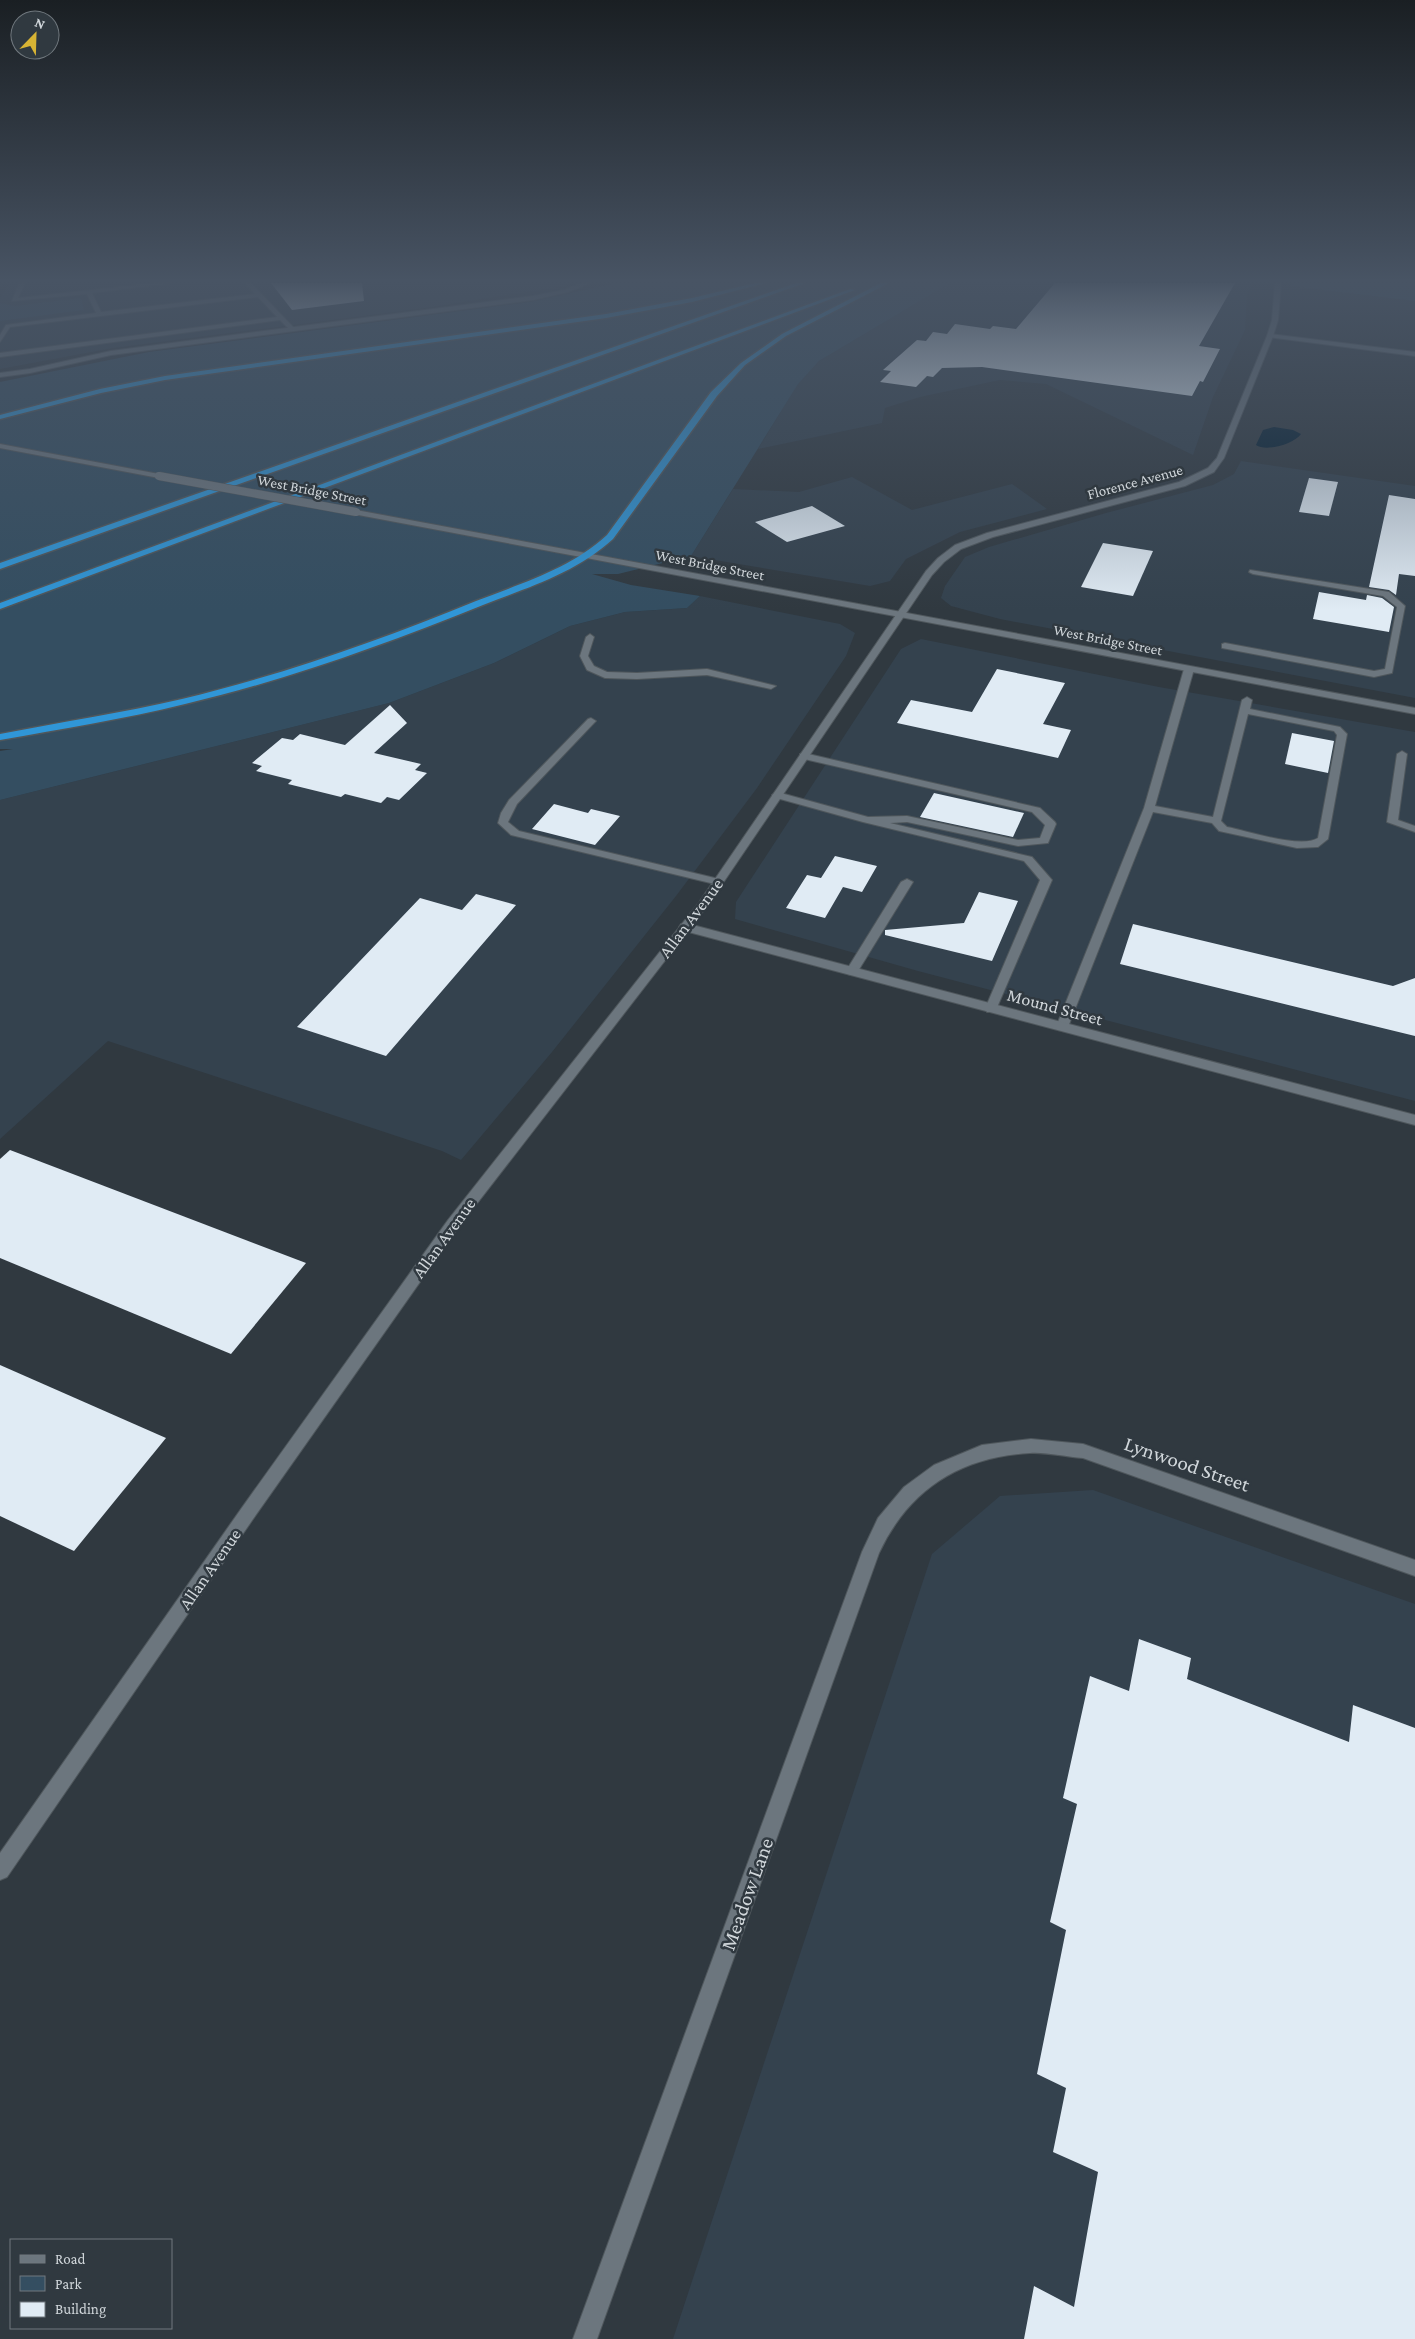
<svg xmlns="http://www.w3.org/2000/svg" width="1415" height="2339" viewBox="0 0 1415 2339" font-family="'Crimson Pro',serif">
	<rect width="100%" height="100%" fill="#303940"/>
	<g fill="#34424e">
		<polygon points="10,283 570,283 564,286 432,307 113,348 0,369 0,298"/>
		<polygon points="950,283 1253,283 1247,294 1245,330 1213,397 1193,455 1046,384 1000,380 920,397 885,408 882,423 758,449 798,383 819,361"/>
		<polygon points="1241,461 1415,486 1415,698 1000,619 951,606 941,598 945,586 965,557 989,547 1106,513 1213,485 1234,474"/>
		<polygon points="852,477 912,510 1012,484 1047,509 960,532 906,559 890,581 870,586 691,556 733,489 799,492"/>
		<polygon points="700,596 840,624 855,633 846,656 757,788 676,896 552,1052 461,1160 442,1151 108,1041 0,1139 0,800 389,703 494,663 570,626 625,612 687,608"/>
		<polygon points="921,639 1159,687 1415,732 1415,1101 918,971 735,919 736,902 901,649"/>
		<polygon points="1093,1490 1415,1604 1415,2339 673,2339 932,1554 1000,1496"/>
	</g>
	<g fill="#344e61">
		<polygon points="617,283 950,283 819,361 798,384 691,556 618,574 592,574 631,585 700,596 687,608 625,612 570,626 494,663 389,703 0,800 0,751 13,749 0,749 0,382 149,352 530,302"/>
		<polygon points="1293,283 1415,283 1415,301 1291,286"/>
		<polygon points="81,298 84,310 0,321 0,303 15,306"/>
	</g>
	<path fill="#021e31" d="M1274,427L1293,430L1301,434C1294,444 1266,452 1256,445L1263,430Z"/>
	<g fill="#e0ebf4">
		<polygon points="271,283 362,283 364,301 292,310"/>
		<polygon points="1055,283 1235,283 1199,346 1220,349 1203,382 1200,381 1192,396 982,367 942,368 933,377 927,376 916,387 880,382 891,371 883,370 917,340 926,341 933,332 947,334 955,324 990,329 993,326 1016,329"/>
		<polygon points="1309,478 1338,482 1329,516 1299,512"/>
		<polygon points="1389,495 1415,499 1415,576 1399,574 1396,595 1389,590 1369,587"/>
		<polygon points="812,506 845,526 787,542 755,522"/>
		<polygon points="1103,543 1153,551 1133,596 1081,587"/>
		<polygon points="1319,592 1366,600 1367,595 1382,598 1394,607 1389,632 1313,619"/>
		<polygon points="997,669 1065,683 1043,724 1071,730 1058,758 897,723 911,700 972,712"/>
		<polygon points="390,705 407,723 374,753 421,764 415,770 427,773 399,800 387,797 381,803 345,794 341,797 288,784 292,780 256,771 262,766 252,763 282,738 293,740 300,734 345,745"/>
		<polygon points="1292,733 1334,741 1328,773 1285,764"/>
		<polygon points="934,793 1024,813 1013,837 920,817"/>
		<polygon points="554,804 588,813 591,809 620,816 595,845 532,829"/>
		<polygon points="835,856 877,866 862,892 843,887 825,918 786,908 807,875 821,878"/>
		<polygon points="979,892 1018,901 992,961 885,935 885,930 964,923"/>
		<polygon points="476,894 516,905 386,1056 297,1027 420,898 462,910"/>
		<polygon points="1133,924 1393,986 1415,978 1415,1036 1120,964"/>
		<polygon points="10,1150 306,1263 231,1354 0,1258 0,1159"/>
		<polygon points="0,1365 166,1438 74,1551 0,1516"/>
		<polygon points="1139,1639 1191,1658 1187,1679 1349,1742 1353,1705 1415,1728 1415,2339 1024,2339 1034,2286 1074,2307 1098,2172 1053,2152 1066,2088 1037,2074 1066,1930 1050,1922 1077,1804 1063,1798 1090,1676 1129,1691"/>
	</g>
	<g fill="none" stroke-linecap="round" stroke-linejoin="round">
		<g stroke="#4f575c" stroke-width="2">
			<g id="service">
				<polygon points="19,283 25,283 18,298 154,283 172,283 92,293 101,312 255,294 245,283 251,283 295,329 290,330 280,320 0,357 0,353 277,317 258,297 10,327 0,342 0,335 6,325 96,313 87,294 12,301"/>
				<polygon points="1250,570 1389,592 1405,606 1392,673 1374,677 1222,648 1222,644 1225,643 1374,671 1385,669 1397,607 1383,596 1253,574 1249,572"/>
				<polygon points="590,634 594,637 588,656 594,666 607,672 637,673 707,669 776,686 771,689 707,675 637,679 605,678 587,670 580,656 586,637"/>
				<path d="M1189,666L1194,669L1155,806L1213,817L1242,700L1247,697L1252,700L1250,709L1340,727L1347,734L1328,839L1318,847L1297,848L1219,831L1212,823L1153,812L1068,1027L1066,1030H1058L1056,1027L1144,808L1184,669ZM1248,714L1334,731L1337,735L1318,838C1301,849 1248,831 1227,827L1221,821Z"/>
				<polygon points="591,718 596,721 594,723 517,804 508,822 519,831 723,880 723,884 719,885 511,835 498,823 501,813 509,800 588,719"/>
				<polygon points="1402,751 1407,754 1398,820 1415,826 1415,832 1387,822 1397,754"/>
				<polygon points="804,753 1040,808 1055,822 1056,824 1048,843 1018,846 907,822 890,823 1032,857 1052,880 995,1012 987,1012 985,1009 1040,880 1024,861 863,822 773,797 772,795 777,792 868,817 907,816 1018,840 1040,838 1045,825 1032,812 800,758 800,754"/>
				<polygon points="907,879 913,882 858,971 852,975 848,974 846,971 901,882"/>
			</g>
		</g>
		<g stroke="#4f575c" stroke-width="2">
			<g id="minor">
				<polygon points="582,283 590,283 568,292 533,300 111,355 30,373 0,377 0,373 30,369 111,351 533,296 564,290"/>
				<polygon points="1270,334 1415,352 1415,356 1268,337"/>
				<polygon points="685,923 1415,1115 1415,1125 681,930 679,927 681,924"/>
				<path d="M1031,1439L1083,1444L1415,1560V1576L1083,1458C1066,1457 1047,1452 1030,1453C960,1457 909,1489 879,1553L597,2339H573L862,1552L878,1518L904,1487L934,1465L982,1445Z"/>
			</g>
		</g>
		<g stroke="#4f575c" stroke-width="2">
			<polygon id="tertiary" points="1275,283 1281,283 1278,320 1273,336 1224,458 1214,472 1185,486 993,537 961,549 944,562 932,575 708,905 458,1228 253,1519 7,1877 0,1880 0,1853 241,1509 448,1220 700,901 926,571 938,558 955,545 987,533 1179,482 1208,468 1217,458 1267,336 1272,320"/>
		</g>
		<g stroke="#4f575c" stroke-width="2">
			<g id="secondary">
				<polygon points="0,444 159,474 163,476 159,478 0,448"/>
				<polygon points="356,510 1415,708 1415,714 353,514 353,510"/>
			</g>
		</g>
		<g stroke="#4f575c" stroke-width="3">
			<g id="motorway">
				<polygon points="755,283 766,283 692,302 606,318 165,380 101,393 0,419 0,415 100,389 165,376 606,314 692,298"/>
				<polygon points="796,283 805,283 0,569 0,563"/>
				<path d="M881,283H889L786,336L745,365L717,396L613,539C576,573 529,587 483,605C386,644 287,680 185,704C124,719 62,729 0,740V734C61,722 122,713 182,699C282,675 381,640 476,601C522,583 570,569 607,535L711,392L741,363L782,334Z"/>
				<polygon points="850,289 855,290 0,609 0,603"/>
			</g>
		</g>
		<use href="#service" fill="#6c767e" fill-rule="evenodd"/>
		<use href="#minor" fill="#6c767e" fill-rule="evenodd"/>
		<use href="#tertiary" fill="#6c767e" fill-rule="evenodd"/>
		<use href="#secondary" fill="#6c767e" fill-rule="evenodd"/>
		<use href="#motorway" fill="#3096d7" fill-rule="evenodd"/>
		<g stroke="#4f575c" stroke-width="9" stroke-linecap="butt">
			<polyline id="secondary-bridge" points="159,476 356,512"/>
		</g>
		<use href="#secondary-bridge" stroke="#6c767e" stroke-width="8"/>
	</g>
	<linearGradient id="sky" x2="0" y2="1"><stop stop-color="#1a1f23"/><stop offset="0.46" stop-color="#485464"/><stop offset="1" stop-color="#485464" stop-opacity="0"/></linearGradient>
	<rect width="1415" height="610" fill="url(#sky)"/>
	<g text-anchor="middle" stroke-width="5" stroke-linejoin="round" paint-order="stroke">
		<g font-size="15" fill="#d0d6da" stroke="#303940">
			<text transform="translate(1135 482) rotate(-15)" y="5">Florence Avenue</text>
			<text transform="translate(312 490) rotate(11)" y="5">West Bridge Street</text>
			<text transform="translate(710 565) rotate(11)" y="5">West Bridge Street</text>
			<text transform="translate(1108 640) rotate(11)" y="5">West Bridge Street</text>
		</g>
		<g font-size="18" fill="#d0d6da" stroke="#303940">
			<text transform="translate(691 918) rotate(-53)" y="6">Allan Avenue</text>
			<text transform="translate(1055 1007) rotate(15)" y="6">Mound Street</text>
			<text transform="translate(444 1238) rotate(-54)" y="6">Allan Avenue</text>
			<text transform="translate(210 1569) rotate(-55)" y="6">Allan Avenue</text>
		</g>
		<g font-size="21" fill="#d0d6da" stroke="#303940">
			<text transform="translate(1187 1464) rotate(19)" y="7">Lynwood Street</text>
			<text transform="translate(747 1894) rotate(-70)" y="7">Meadow Lane</text>
		</g>
	</g>
	<rect x="10" y="2239" width="162" height="90" fill="#303940" stroke="#70787e"/>
	<rect x="20" y="2255" width="25" height="8" fill="#6c767e" stroke="#70787e"/>
	<text x="55" y="2264" font-size="15" fill="#d0d6da">Road</text>
	<rect x="20" y="2276" width="25" height="15" fill="#344e61" stroke="#70787e"/>
	<text x="55" y="2289" font-size="15" fill="#d0d6da">Park</text>
	<rect x="20" y="2302" width="25" height="15" fill="#e0ebf4" stroke="#70787e"/>
	<text x="55" y="2314" font-size="15" fill="#d0d6da">Building</text>
	<g transform="translate(35 35) rotate(23)"><circle r="24" fill="#303940" stroke="#70787e"/>
	<path d="M0-4L9 19L0 12L-9 19Z" fill="#d8b434"/>
	<text y="-8" font-size="14" font-weight="bold" text-anchor="middle" fill="#d0d6da">N</text>
	</g>
</svg>
